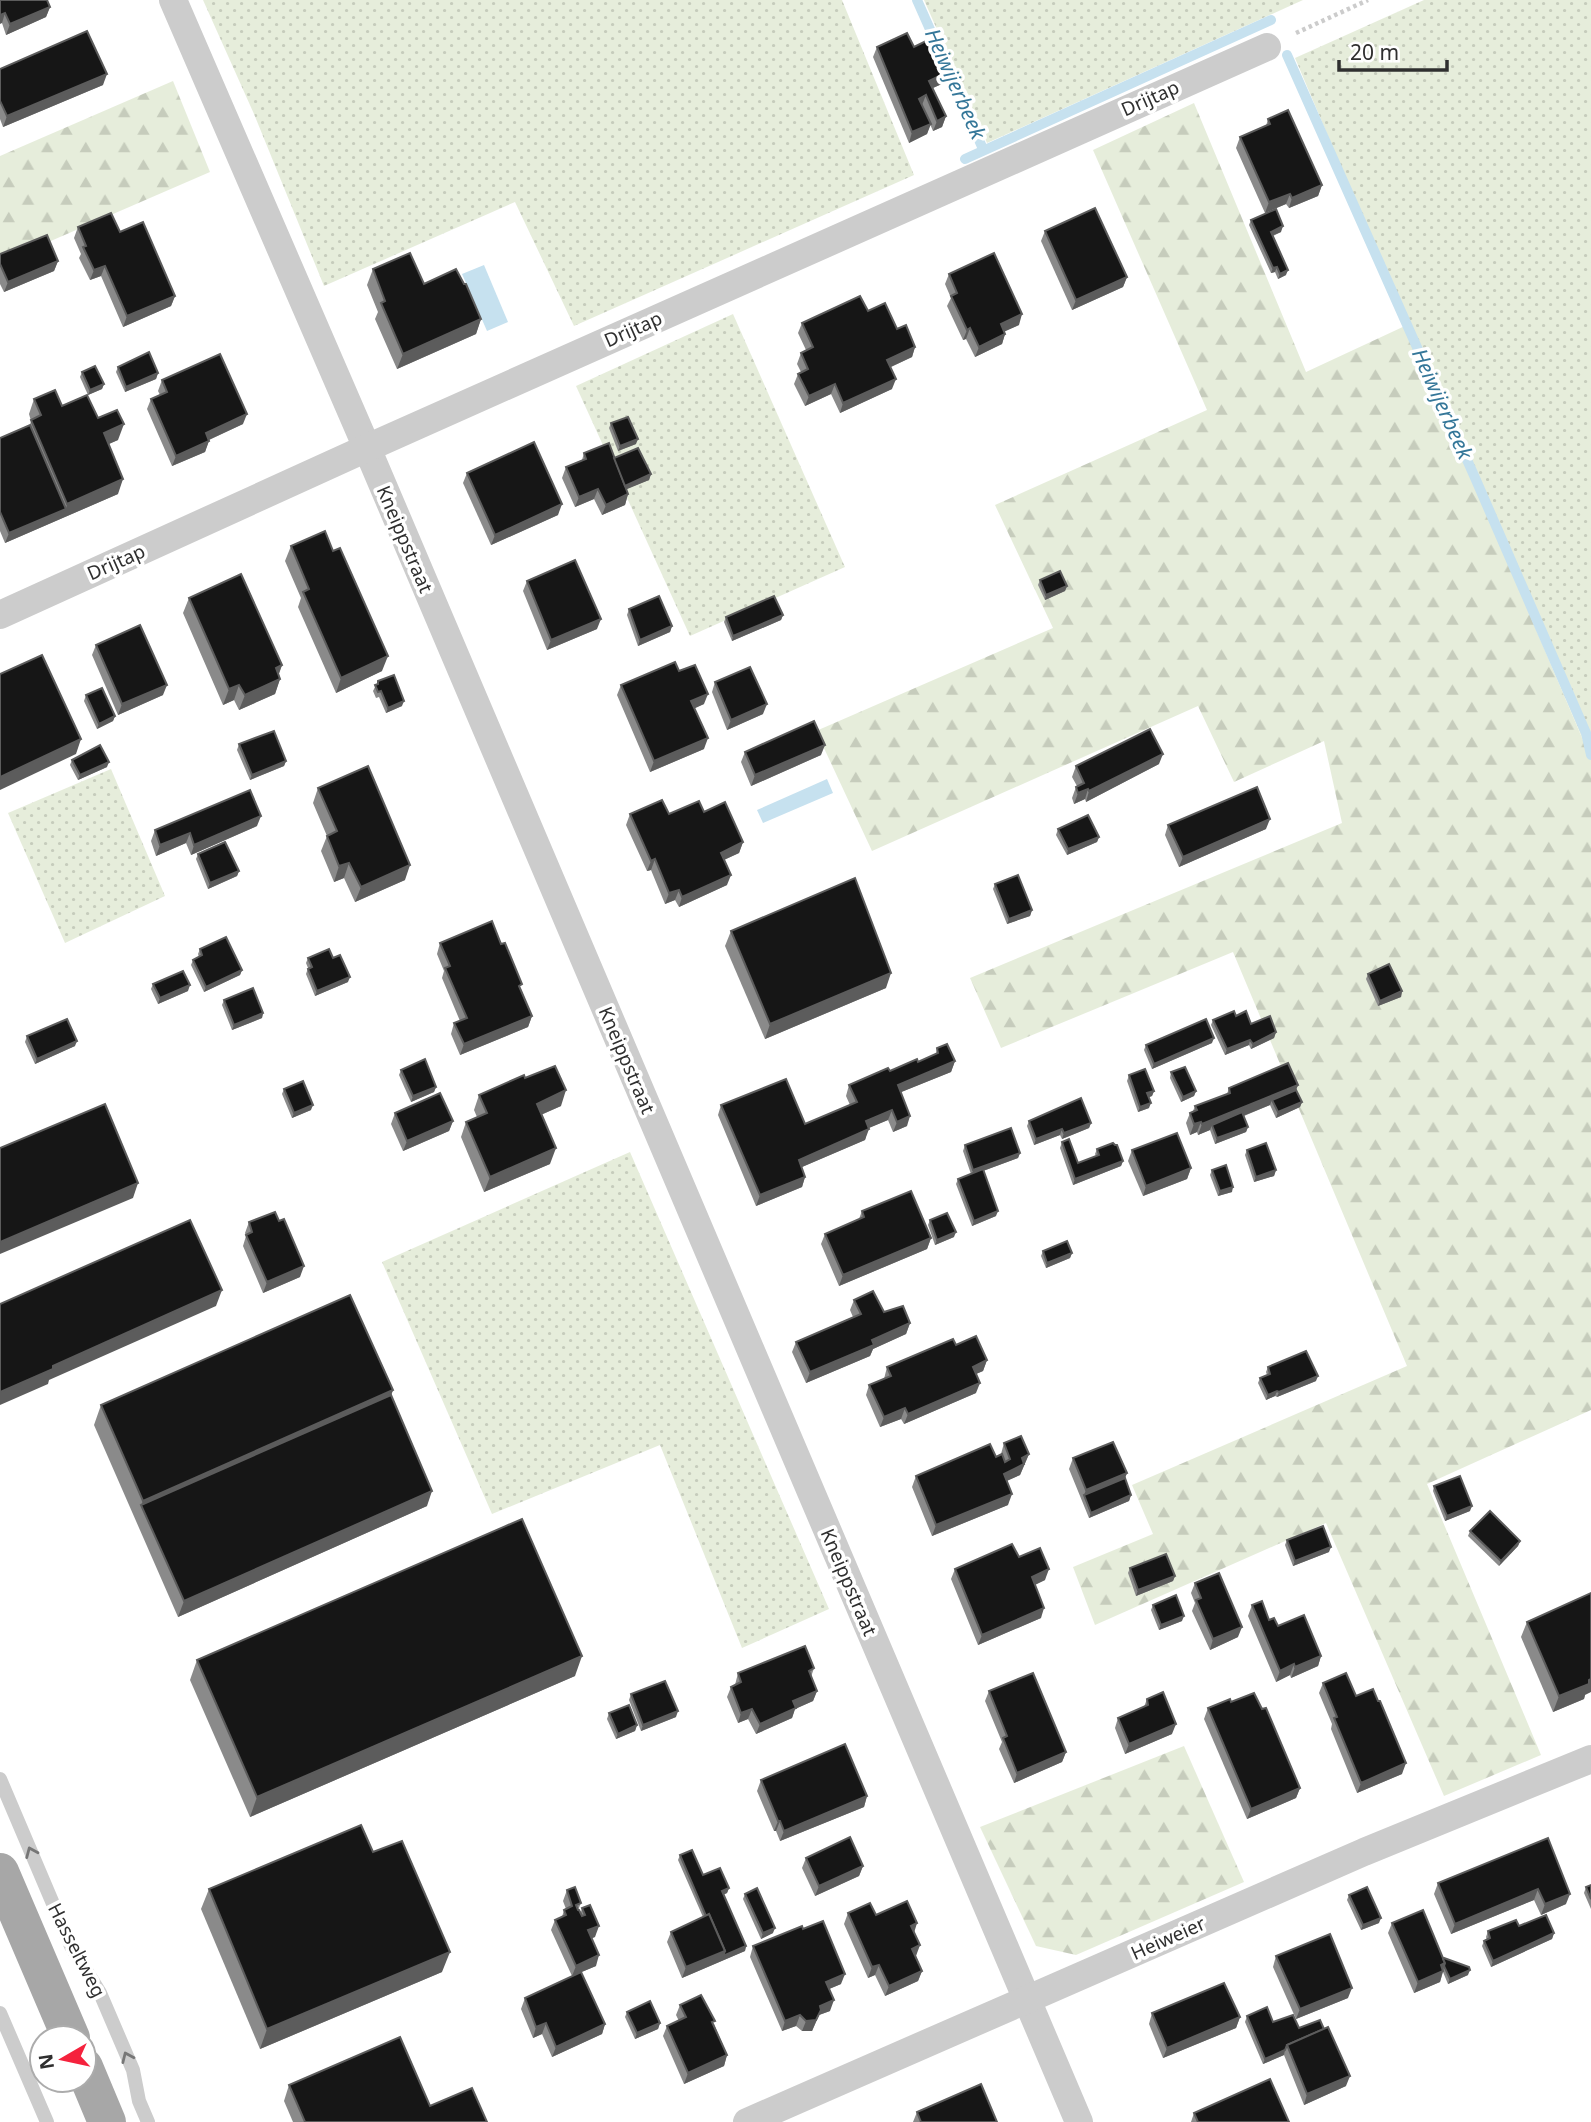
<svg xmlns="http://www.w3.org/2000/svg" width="1591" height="2122" viewBox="0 0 1591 2122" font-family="'Noto Sans',sans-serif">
	<defs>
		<pattern id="grass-dots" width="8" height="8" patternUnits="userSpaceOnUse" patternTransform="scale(1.75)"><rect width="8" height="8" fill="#e6eddb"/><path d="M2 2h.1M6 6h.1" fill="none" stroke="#c6ccbc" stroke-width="1.8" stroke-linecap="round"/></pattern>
		<pattern id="forest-firs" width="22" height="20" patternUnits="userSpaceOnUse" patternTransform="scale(1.75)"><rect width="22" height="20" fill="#e6eddb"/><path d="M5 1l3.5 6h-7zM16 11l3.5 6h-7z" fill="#c6ccbc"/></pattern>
	</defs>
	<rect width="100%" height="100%" fill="#fff"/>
	<g fill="url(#grass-dots)">
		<polygon points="203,0 842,0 914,175 574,326 515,202 324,286 254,114"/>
		<polygon points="924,0 1303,0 987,143"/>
		<polygon points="1424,0 1591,0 1591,759 1295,58"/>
		<polygon points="733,314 845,567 690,636 576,386"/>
		<polygon points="111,769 165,896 65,943 8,813"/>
		<polygon points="630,1152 829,1609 742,1648 660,1445 492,1514 382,1262"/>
	</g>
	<g fill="url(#forest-firs)">
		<polygon points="173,81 210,172 0,263 0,156"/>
		<polygon points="1194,103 1306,372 1407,325 1591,759 1591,1410 1427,1484 1541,1755 1444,1796 1326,1523 1095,1625 1073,1567 1153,1534 1132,1485 1407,1366 1233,952 1001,1048 970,978 1342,823 1324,741 1234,782 1198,706 872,851 816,731 1053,628 995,505 1207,410 1093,150"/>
		<polygon points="1184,1746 1244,1882 1076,1955 1036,1946 980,1827"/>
	</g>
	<g fill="#c6e1ef">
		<polygon points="484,265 508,322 487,331 462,274"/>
		<polygon points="827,779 833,793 763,823 757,810"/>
	</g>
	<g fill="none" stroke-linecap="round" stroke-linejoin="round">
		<g stroke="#c6e1ef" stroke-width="10">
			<polyline points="917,0 983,149"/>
			<polyline points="1287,55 1476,480 1586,733 1591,755"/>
			<polyline points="965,159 1271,20"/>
		</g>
		<polyline stroke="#ccc" stroke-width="4.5" stroke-dasharray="3.5 3.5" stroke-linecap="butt" points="1296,33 1368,0"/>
		<g stroke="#ccc" stroke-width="14">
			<polyline points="0,1779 71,1946 100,1993 133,2070 139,2101 148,2122"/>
			<polyline points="0,2013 47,2122"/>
		</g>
		<g stroke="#ccc" stroke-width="28">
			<polyline points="173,0 367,448 1079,2122"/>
			<polyline points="0,615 367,448 1267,47"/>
			<polyline points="747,2122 1364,1852 1591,1759"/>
		</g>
		<g stroke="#a7a7a7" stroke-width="38">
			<polyline points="0,1872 71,2038"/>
			<polyline points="84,2067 107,2122"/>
		</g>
	</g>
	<g fill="#8a8a8a">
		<polygon points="0,0 47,0 50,7 46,17 6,35 2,23"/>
		<polygon points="877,47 914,47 948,72 944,83 933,88 946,116 942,127 933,131 930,124 927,134 909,143 873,57"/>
		<polygon points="0,69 103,85 3,127 0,119"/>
		<polygon points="1268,119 1322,185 1318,196 1289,208 1286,204 1265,213 1236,148 1240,137 1266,126"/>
		<polygon points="1251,220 1281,232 1273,236 1286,275 1278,279 1275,272 1271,273 1249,225"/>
		<polygon points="78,227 120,232 175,296 171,306 123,327 101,276 90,280 79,258 81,254 74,238"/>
		<polygon points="1045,231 1127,277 1123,287 1072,310 1041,241"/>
		<polygon points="0,254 58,261 54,271 4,292 0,284"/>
		<polygon points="373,269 424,284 481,319 476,334 397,369 375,319 378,312 367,285"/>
		<polygon points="949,274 1019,325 1004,331 1005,334 1002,344 975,357 966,339 963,340 947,306 951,298 945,284"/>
		<polygon points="868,311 897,329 915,347 912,357 891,367 892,389 840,413 831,394 805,406 794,384 798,374 801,372 797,364 801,353 806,350 798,333 802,323"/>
		<polygon points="118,367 158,373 156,379 125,392 116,372"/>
		<polygon points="82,372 104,384 102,389 88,395 80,377"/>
		<polygon points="162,380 243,424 209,440 205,452 172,466 147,409 151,399 160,395 158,391"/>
		<polygon points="34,399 62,406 98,418 118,440 108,444 118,494 5,543 0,531 0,438 30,425 31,421 29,414"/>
		<polygon points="611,423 636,444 618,451 609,428"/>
		<polygon points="584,453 614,458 651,474 649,480 626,489 628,494 625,505 602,515 594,499 575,507 562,478 566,467 582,460"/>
		<polygon points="467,473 558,515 491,545 463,483"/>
		<polygon points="291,546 382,671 336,693 298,607 301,598 285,561"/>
		<polygon points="1040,580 1067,586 1065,591 1045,600 1038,585"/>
		<polygon points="527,581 597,629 547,650 523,591"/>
		<polygon points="189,598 282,665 279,674 280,679 275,694 239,710 234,700 223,705 183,613"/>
		<polygon points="629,609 672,626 670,632 638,646 627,615"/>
		<polygon points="783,615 781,620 732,641 724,622 726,617"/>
		<polygon points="96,645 163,695 118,715 92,655"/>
		<polygon points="679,671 704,704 694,708 704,749 650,772 617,695 621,685"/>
		<polygon points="378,681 402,706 386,713 379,697 376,698 373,691"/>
		<polygon points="715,682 763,714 727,730 712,692"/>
		<polygon points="86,695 115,716 113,721 97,729 84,701"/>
		<polygon points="239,744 286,761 284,766 250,780 237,750"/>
		<polygon points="745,752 821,755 751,786 741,762"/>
		<polygon points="72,760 107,767 78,780 70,765"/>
		<polygon points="1159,764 1086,802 1085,799 1074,804 1072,798 1076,787 1077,786 1072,777 1076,766"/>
		<polygon points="318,788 405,880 355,902 344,878 334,882 321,851 327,836 313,803"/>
		<polygon points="704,812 743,842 739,853 724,860 727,885 679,907 675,900 665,904 651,870 647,871 626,825 630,814 669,814"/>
		<polygon points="1168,825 1266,829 1179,867 1165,835"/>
		<polygon points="257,826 191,855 186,843 156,856 151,841 155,830"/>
		<polygon points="1058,829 1099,837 1097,842 1067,855 1056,835"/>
		<polygon points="198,854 239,871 237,876 208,889 196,859"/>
		<polygon points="995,884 1032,910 1030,916 1007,924 993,889"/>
		<polygon points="731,931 886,988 765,1039 725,946"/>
		<polygon points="440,943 521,989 532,1016 528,1027 460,1055 451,1034 454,1023 460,1021 442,978 444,971 437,954"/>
		<polygon points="200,949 242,970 240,975 204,992 191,965 193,960 199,957 198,954"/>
		<polygon points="308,958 348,982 315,996 306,974 308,968 306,963"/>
		<polygon points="1368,974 1402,991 1401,997 1378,1006 1366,979"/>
		<polygon points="153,984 188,991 158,1004 151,989"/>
		<polygon points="224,1000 263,1013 262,1018 232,1030 222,1005"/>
		<polygon points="1236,1016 1251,1024 1276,1032 1274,1038 1251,1049 1249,1045 1225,1055 1211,1025 1213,1020"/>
		<polygon points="27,1036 75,1046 35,1064 25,1042"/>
		<polygon points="1212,1043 1152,1069 1144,1050 1146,1045"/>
		<polygon points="937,1048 955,1061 951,1072 901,1092 907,1126 893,1132 888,1120 868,1128 865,1140 802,1167 805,1177 802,1187 756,1206 718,1115 721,1105 805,1124 850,1105 846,1096 849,1085 918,1062 936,1054"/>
		<polygon points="401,1070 436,1087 434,1092 411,1102 399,1075"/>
		<polygon points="1171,1072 1196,1091 1194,1096 1181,1102 1170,1078"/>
		<polygon points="1129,1075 1154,1091 1152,1096 1148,1097 1149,1108 1138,1112 1127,1081"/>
		<polygon points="525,1078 561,1106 541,1115 550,1164 484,1192 461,1137 466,1122 477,1117 474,1110 479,1095"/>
		<polygon points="1298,1085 1296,1090 1302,1102 1300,1107 1276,1118 1270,1105 1244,1116 1248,1127 1246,1132 1215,1144 1210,1130 1198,1135 1197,1132 1190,1135 1186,1123 1190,1113 1193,1111 1195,1106 1227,1094 1229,1088"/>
		<polygon points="284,1089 311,1110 292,1118 282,1094"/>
		<polygon points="395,1113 453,1121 449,1131 403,1151 391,1124"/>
		<polygon points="1029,1121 1091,1123 1089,1128 1062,1139 1060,1135 1034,1145 1027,1126"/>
		<polygon points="1062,1142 1078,1163 1096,1156 1095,1154 1097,1149 1115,1145 1123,1161 1121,1166 1073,1185 1060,1148"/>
		<polygon points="965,1145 1020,1153 1018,1158 983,1171 996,1216 972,1226 956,1184 958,1179 971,1174 963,1151"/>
		<polygon points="1132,1150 1191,1168 1187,1179 1143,1196 1128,1161"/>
		<polygon points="1247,1150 1276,1170 1274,1176 1254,1182 1245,1155"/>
		<polygon points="1212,1170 1232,1192 1218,1196 1210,1175"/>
		<polygon points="862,1211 931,1238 927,1249 839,1286 821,1244 825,1234 859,1219"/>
		<polygon points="930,1220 954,1237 935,1245 928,1225"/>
		<polygon points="279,1221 300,1277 263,1293 243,1246 246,1236 245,1233 249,1222"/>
		<polygon points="1043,1251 1072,1253 1070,1258 1046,1268 1041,1256"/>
		<polygon points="854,1300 910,1323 906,1334 873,1349 870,1356 806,1383 792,1352 796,1342 853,1317 850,1310"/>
		<polygon points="956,1345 987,1360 983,1371 976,1374 976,1393 904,1424 901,1419 880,1427 866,1395 869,1385 884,1379 887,1367"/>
		<polygon points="1268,1367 1316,1381 1277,1397 1275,1396 1266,1400 1258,1383 1260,1378 1267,1375 1266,1372"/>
		<polygon points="393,1390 391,1395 427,1506 178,1617 94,1425 101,1405"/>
		<polygon points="1004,1443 1029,1454 1020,1475 1006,1481 1008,1505 932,1536 912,1487 916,1476 996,1457 1001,1454"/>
		<polygon points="1073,1458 1127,1473 1125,1478 1131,1495 1129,1501 1089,1518 1069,1469"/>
		<polygon points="1434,1486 1470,1511 1445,1521 1433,1491"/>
		<polygon points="1470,1531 1520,1541 1518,1546 1499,1566 1468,1536"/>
		<polygon points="1287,1540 1329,1552 1293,1566 1285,1545"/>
		<polygon points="1019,1557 1045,1580 1035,1585 1041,1618 978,1645 951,1579 955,1569"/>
		<polygon points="1130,1568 1175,1576 1173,1581 1136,1596 1128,1573"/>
		<polygon points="1195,1583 1238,1637 1210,1650 1192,1611 1195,1603 1191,1593"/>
		<polygon points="1153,1605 1182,1621 1159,1630 1151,1610"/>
		<polygon points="1252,1605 1278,1626 1321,1656 1318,1666 1291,1678 1290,1675 1276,1682 1248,1616"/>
		<polygon points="1527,1622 1585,1695 1584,1699 1553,1712 1521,1637"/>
		<polygon points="197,1660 575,1676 250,1817 190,1680"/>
		<polygon points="814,1668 811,1677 817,1691 813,1701 795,1709 792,1718 756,1734 748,1719 738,1723 727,1697 731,1687 735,1685 738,1673"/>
		<polygon points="1323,1683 1356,1696 1402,1774 1357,1793 1331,1729 1332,1724 1319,1693"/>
		<polygon points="989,1691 1066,1752 1062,1762 1014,1783 999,1749 1002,1742 985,1701"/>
		<polygon points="631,1694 676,1717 641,1731 629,1700"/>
		<polygon points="1147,1699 1172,1734 1125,1754 1115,1728 1118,1718 1144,1707"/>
		<polygon points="1231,1702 1262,1709 1300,1788 1296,1798 1247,1819 1204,1719 1208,1708"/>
		<polygon points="609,1713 637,1725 635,1731 616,1739 607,1719"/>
		<polygon points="761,1780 867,1796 864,1807 780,1841 776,1831 774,1831 757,1791"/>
		<polygon points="1548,1838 1566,1904 1541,1915 1534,1900 1451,1934 1434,1894 1438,1883"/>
		<polygon points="373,1852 442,1972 260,2049 201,1909 209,1889"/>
		<polygon points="680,1855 703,1875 729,1888 727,1893 723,1895 746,1946 745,1951 682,1978 667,1942 671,1932 703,1917 678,1860"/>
		<polygon points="806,1858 863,1866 859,1876 815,1896 802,1868"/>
		<polygon points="1591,1885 1591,1909 1584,1893 1586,1887"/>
		<polygon points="567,1890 581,1903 578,1910 581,1912 582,1908 595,1937 592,1938 596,1966 572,1976 551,1930 555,1920 562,1917 564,1910 566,1909 563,1901"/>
		<polygon points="745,1894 773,1933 761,1939 743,1899"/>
		<polygon points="1349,1895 1379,1923 1361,1930 1347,1900"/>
		<polygon points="848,1913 876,1915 914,1933 916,1956 922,1971 918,1981 885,1996 875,1975 868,1978 844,1924"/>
		<polygon points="1392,1923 1443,1959 1468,1975 1448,1984 1443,1972 1440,1982 1414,1993 1388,1933"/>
		<polygon points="1519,1926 1554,1933 1552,1939 1491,1967 1482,1946 1484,1941 1487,1940 1486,1937 1488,1931"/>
		<polygon points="803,1929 841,1984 829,1989 830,2011 819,2015 812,2031 802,2031 796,2026 782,2031 750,1957 753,1946"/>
		<polygon points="1276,1956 1348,1998 1296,2019 1273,1967"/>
		<polygon points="525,1998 605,2024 602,2034 552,2057 542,2034 533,2038 521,2009"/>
		<polygon points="680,2005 714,2024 727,2055 724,2066 684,2084 663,2036 667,2026 679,2021 676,2015"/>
		<polygon points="627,2012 660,2023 658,2029 635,2039 625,2017"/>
		<polygon points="1152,2013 1240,2017 1236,2028 1163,2058 1149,2024"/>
		<polygon points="1247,2016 1299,2028 1346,2086 1304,2105 1284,2055 1263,2064 1245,2022"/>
		<polygon points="289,2085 430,2106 487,2122 293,2122 284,2101"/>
		<polygon points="917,2112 997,2122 913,2122"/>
		<polygon points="1194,2113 1289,2122 1191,2122"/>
	</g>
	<g fill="#5c5c5c">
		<polygon points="50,7 46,17 6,35 10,24"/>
		<polygon points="5,13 2,23 0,24 0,15"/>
		<polygon points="948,72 944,83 926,91 929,81"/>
		<polygon points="107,74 103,85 3,127 7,116"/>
		<polygon points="926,95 922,105 919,99"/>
		<polygon points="946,116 942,127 933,131 937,121"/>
		<polygon points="931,124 927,134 909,143 912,132"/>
		<polygon points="1322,185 1318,196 1289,208 1292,198"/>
		<polygon points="1290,194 1286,204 1265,213 1269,202"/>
		<polygon points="1283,226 1281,232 1269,237 1271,232"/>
		<polygon points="58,261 54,271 4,292 8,282"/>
		<polygon points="105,266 101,276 90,280 94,270"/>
		<polygon points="1277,267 1275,272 1271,273 1273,268"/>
		<polygon points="1288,270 1286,275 1278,279 1280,274"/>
		<polygon points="1127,277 1123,287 1072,310 1076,300"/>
		<polygon points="175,296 171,306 123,327 127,316"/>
		<polygon points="1022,314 1019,325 997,335 1001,324"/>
		<polygon points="481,319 476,334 397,369 403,354"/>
		<polygon points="970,328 966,339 963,340 967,330"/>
		<polygon points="1005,334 1002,344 975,357 979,347"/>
		<polygon points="915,347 912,357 884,370 887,360"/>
		<polygon points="158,373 156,379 125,392 126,387"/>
		<polygon points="896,379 892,389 840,413 843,403"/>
		<polygon points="104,384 102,389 88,395 90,390"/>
		<polygon points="835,384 831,394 805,406 809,396"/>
		<polygon points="247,414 243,424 202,443 206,433"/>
		<polygon points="124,424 118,440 98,449 104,433"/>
		<polygon points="638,439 636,444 618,451 620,446"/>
		<polygon points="209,441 205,452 172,466 176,456"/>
		<polygon points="651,474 649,480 620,492 622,487"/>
		<polygon points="123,479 118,494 5,543 9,533 66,509 67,504"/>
		<polygon points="598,489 594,499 575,507 579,497"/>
		<polygon points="628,494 625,505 602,515 606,505"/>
		<polygon points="562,504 558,515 491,545 495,535"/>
		<polygon points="1067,586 1065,591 1045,600 1046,595"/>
		<polygon points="783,615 781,620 732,641 733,636"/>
		<polygon points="601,619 597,629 547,650 551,640"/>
		<polygon points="672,626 670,632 638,646 640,640"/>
		<polygon points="388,656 382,671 336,693 341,678"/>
		<polygon points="282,665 276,681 280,679 275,694 239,710 245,695 276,668"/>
		<polygon points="167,685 163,695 118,715 122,704"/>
		<polygon points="239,685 234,700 223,705 229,689"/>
		<polygon points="708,694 704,704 687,712 691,701"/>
		<polygon points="404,701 402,706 386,713 388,708"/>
		<polygon points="767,704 763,714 727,730 731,720"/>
		<polygon points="115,716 113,721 97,729 99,724"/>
		<polygon points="708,738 704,749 650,772 654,761"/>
		<polygon points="81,739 76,754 0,790 0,777"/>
		<polygon points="825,745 821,755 751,786 755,775"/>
		<polygon points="1163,754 1159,764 1086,802 1089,791"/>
		<polygon points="286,761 284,766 250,780 252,775"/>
		<polygon points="109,762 107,767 78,780 80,775"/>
		<polygon points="1088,789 1085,799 1074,804 1078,793"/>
		<polygon points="261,816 257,826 191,855 194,845"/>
		<polygon points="1270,819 1266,829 1179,867 1183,857"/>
		<polygon points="190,833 186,843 156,856 160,845"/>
		<polygon points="1099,837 1097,842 1067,855 1068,849"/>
		<polygon points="743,842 739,853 717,863 721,853"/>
		<polygon points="655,859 651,870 647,871 651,861"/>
		<polygon points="349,863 344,878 334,882 339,866"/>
		<polygon points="410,865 405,880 355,902 361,887"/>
		<polygon points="239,871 237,876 208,889 210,883"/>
		<polygon points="731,875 727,885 679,907 682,897"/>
		<polygon points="679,890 675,900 665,904 669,893"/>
		<polygon points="1032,910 1030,916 1007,924 1009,919"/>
		<polygon points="242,970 240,975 204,992 206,987"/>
		<polygon points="891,973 886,988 765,1039 770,1024"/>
		<polygon points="350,977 348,982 315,996 317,991"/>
		<polygon points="190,985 188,991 158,1004 160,998"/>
		<polygon points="1402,991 1401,997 1378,1006 1380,1001"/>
		<polygon points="263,1013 262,1018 232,1030 234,1025"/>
		<polygon points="532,1016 528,1027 460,1055 464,1044"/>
		<polygon points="1276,1032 1274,1038 1251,1049 1253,1044"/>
		<polygon points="1214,1038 1212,1043 1152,1069 1154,1064"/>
		<polygon points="1250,1040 1249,1045 1225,1055 1227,1049"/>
		<polygon points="77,1041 75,1046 35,1064 37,1059"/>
		<polygon points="955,1061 951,1072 894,1095 898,1085"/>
		<polygon points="1298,1085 1294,1095 1272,1100 1270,1105 1213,1128 1212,1125 1210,1130 1198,1135 1202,1124"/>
		<polygon points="436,1087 434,1092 411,1102 413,1096"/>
		<polygon points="566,1090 561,1106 531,1119 537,1104"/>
		<polygon points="1154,1091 1152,1096 1145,1099 1147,1093"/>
		<polygon points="1196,1091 1194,1096 1181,1102 1183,1097"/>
		<polygon points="1302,1102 1300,1107 1276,1118 1278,1112"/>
		<polygon points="1151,1103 1149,1108 1138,1112 1140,1107"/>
		<polygon points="313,1105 311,1110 292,1118 294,1113"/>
		<polygon points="892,1110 888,1120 862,1131 866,1121"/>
		<polygon points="910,1116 907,1126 893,1132 897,1122"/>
		<polygon points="453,1121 449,1131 403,1151 407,1141"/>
		<polygon points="1201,1122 1197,1132 1190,1135 1194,1124"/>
		<polygon points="1091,1123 1089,1128 1062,1139 1064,1133"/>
		<polygon points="1248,1127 1246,1132 1215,1144 1217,1138"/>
		<polygon points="869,1129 865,1140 795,1170 799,1160"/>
		<polygon points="1062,1129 1060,1135 1034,1145 1036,1139"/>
		<polygon points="556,1148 550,1164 484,1192 490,1177"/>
		<polygon points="1020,1153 1018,1158 972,1175 973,1170"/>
		<polygon points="1123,1161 1121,1166 1073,1185 1075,1179"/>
		<polygon points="1191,1168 1187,1179 1143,1196 1146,1186"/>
		<polygon points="1276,1170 1274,1176 1254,1182 1256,1177"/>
		<polygon points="805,1177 802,1187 756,1206 760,1195"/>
		<polygon points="138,1183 133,1198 0,1254 0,1242"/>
		<polygon points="1233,1187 1232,1192 1218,1196 1220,1191"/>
		<polygon points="998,1211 996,1216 972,1226 974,1221"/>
		<polygon points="956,1232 954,1237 935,1245 937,1240"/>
		<polygon points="931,1238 927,1249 839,1286 843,1275"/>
		<polygon points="1072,1253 1070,1258 1046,1268 1047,1263"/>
		<polygon points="304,1266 300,1277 263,1293 267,1282"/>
		<polygon points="222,1290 216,1306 49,1380 48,1384 0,1405 0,1392 53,1366"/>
		<polygon points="910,1323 906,1334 873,1349 870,1356 806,1383 810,1372 872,1340"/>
		<polygon points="987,1360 983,1371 969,1377 973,1367"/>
		<polygon points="1318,1376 1316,1381 1277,1397 1279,1392"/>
		<polygon points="980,1383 976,1393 904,1424 908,1414"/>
		<polygon points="393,1390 386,1410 141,1505 143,1501"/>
		<polygon points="1277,1391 1275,1396 1266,1400 1268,1395"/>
		<polygon points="905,1408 901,1419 880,1427 884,1417"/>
		<polygon points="1029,1454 1020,1475 1000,1484 1004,1474 1022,1458"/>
		<polygon points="1127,1473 1123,1483 1084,1495 1082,1500 1086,1490"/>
		<polygon points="432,1491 427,1506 178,1617 184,1601"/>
		<polygon points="1012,1494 1008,1505 932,1536 936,1525"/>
		<polygon points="1131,1495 1129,1501 1089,1518 1091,1513"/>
		<polygon points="1472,1506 1470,1511 1445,1521 1447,1516"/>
		<polygon points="1520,1541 1518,1546 1499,1566 1501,1561"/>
		<polygon points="1331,1547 1329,1552 1293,1566 1295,1561"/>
		<polygon points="1049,1569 1045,1580 1028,1588 1032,1577"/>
		<polygon points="1175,1576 1173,1581 1136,1596 1138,1590"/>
		<polygon points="1044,1608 1041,1618 978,1645 982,1635"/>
		<polygon points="1184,1616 1182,1621 1159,1630 1161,1625"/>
		<polygon points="1242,1627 1238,1637 1210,1650 1213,1639"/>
		<polygon points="582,1656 575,1676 250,1817 257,1797"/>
		<polygon points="1321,1656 1318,1666 1291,1678 1295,1667"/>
		<polygon points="1294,1664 1290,1675 1276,1682 1280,1671"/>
		<polygon points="1591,1679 1591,1692 1585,1695 1584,1699 1553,1712 1559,1696"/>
		<polygon points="817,1691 813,1701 795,1709 792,1718 756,1734 760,1724 793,1701"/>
		<polygon points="752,1709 748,1719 738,1723 741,1713"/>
		<polygon points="678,1711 676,1717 641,1731 643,1725"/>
		<polygon points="1176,1724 1172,1734 1125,1754 1129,1744"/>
		<polygon points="637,1725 635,1731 616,1739 618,1734"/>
		<polygon points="1066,1752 1062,1762 1014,1783 1017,1773"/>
		<polygon points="1406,1763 1402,1774 1357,1793 1361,1783"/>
		<polygon points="1300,1788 1296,1798 1247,1819 1251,1809"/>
		<polygon points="867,1796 864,1807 780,1841 784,1831"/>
		<polygon points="778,1821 780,1821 776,1831 774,1831"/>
		<polygon points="863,1866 859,1876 815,1896 819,1886"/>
		<polygon points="729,1888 727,1893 720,1896 722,1891"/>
		<polygon points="1538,1889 1534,1900 1451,1934 1455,1924"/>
		<polygon points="1570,1894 1566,1904 1541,1915 1545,1904"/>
		<polygon points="1381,1918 1379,1923 1361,1930 1363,1925"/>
		<polygon points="917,1923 914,1933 911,1926"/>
		<polygon points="599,1926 595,1937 584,1941 588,1930"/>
		<polygon points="775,1928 773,1933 761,1939 763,1933"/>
		<polygon points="1554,1933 1552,1939 1491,1967 1493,1961"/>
		<polygon points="920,1945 916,1956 912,1949"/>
		<polygon points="746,1946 745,1951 682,1978 686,1967 725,1951"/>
		<polygon points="450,1952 442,1972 260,2049 267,2029"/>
		<polygon points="599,1955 596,1966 572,1976 576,1966"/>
		<polygon points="1445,1963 1440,1982 1414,1993 1418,1982"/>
		<polygon points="879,1965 875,1975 868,1978 872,1967"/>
		<polygon points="1470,1970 1468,1975 1448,1984 1450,1979"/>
		<polygon points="922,1971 918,1981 885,1996 889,1986"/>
		<polygon points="845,1974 841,1984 822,1992 826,1982"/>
		<polygon points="1352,1988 1348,1998 1296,2019 1300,2009"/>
		<polygon points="834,2000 830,2011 819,2015 812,2031 802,2031 806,2021 820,2006"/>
		<polygon points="800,2015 796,2026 782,2031 785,2021"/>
		<polygon points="1240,2017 1236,2028 1163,2058 1167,2048"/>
		<polygon points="546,2023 542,2034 533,2038 536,2027"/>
		<polygon points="660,2023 658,2029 635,2039 637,2033"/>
		<polygon points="605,2024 602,2034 552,2057 556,2047"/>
		<polygon points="1285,2050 1284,2055 1263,2064 1265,2059"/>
		<polygon points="727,2055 724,2066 684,2084 688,2073"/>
		<polygon points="1350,2076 1346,2086 1304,2105 1307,2094"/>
	</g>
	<g fill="#161616" stroke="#5c5c5c" stroke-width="2">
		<polygon points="0,0 47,0 50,7 10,24 5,13 0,15"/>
		<polygon points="87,31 107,74 7,116 0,101 0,69"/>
		<polygon points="907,33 914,47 932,38 948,72 929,81 946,116 937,121 926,95 919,99 931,124 912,132 877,47"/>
		<polygon points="1288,110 1322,185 1292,198 1290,194 1269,202 1240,137 1270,124 1268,119"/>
		<polygon points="1095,208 1127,277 1076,300 1045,231"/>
		<polygon points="1276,209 1283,226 1271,232 1288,270 1280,274 1277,267 1273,268 1251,220"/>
		<polygon points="111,213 120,232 143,222 175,296 127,316 105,266 94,270 83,247 86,246 78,227"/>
		<polygon points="47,235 58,261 8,282 0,264 0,254"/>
		<polygon points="410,253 424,284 456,269 464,284 466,284 481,319 403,354 381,303 385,301 373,269"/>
		<polygon points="994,253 1022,314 1001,324 1005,334 979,347 970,328 967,330 951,296 957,293 949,274"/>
		<polygon points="860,296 868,311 885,303 897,329 906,325 915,347 887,360 896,379 843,403 835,384 809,396 798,374 808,369 801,353 813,347 802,323"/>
		<polygon points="149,352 158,373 126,387 118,367"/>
		<polygon points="220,354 247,414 206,433 209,441 176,456 151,399 167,392 162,380"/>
		<polygon points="95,366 104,384 90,390 82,372"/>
		<polygon points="55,390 62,406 87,395 98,418 117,410 124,424 104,433 123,479 67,504 31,420 41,415 34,399"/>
		<polygon points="628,417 638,439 620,446 611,423"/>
		<polygon points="30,425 66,509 9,533 0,512 0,438"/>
		<polygon points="534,442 562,504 495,535 467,473"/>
		<polygon points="609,443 628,494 606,505 598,489 579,497 566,467 586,459 584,453"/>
		<polygon points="638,448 651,474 625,486 614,458"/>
		<polygon points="325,531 333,551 340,548 388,656 341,678 303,592 309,589 291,546"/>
		<polygon points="575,560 601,619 551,640 527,581"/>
		<polygon points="1060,571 1067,586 1046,595 1040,580"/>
		<polygon points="241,574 282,665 276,668 280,679 245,695 239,685 229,689 189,598"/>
		<polygon points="659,596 672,626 640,640 629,609"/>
		<polygon points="774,596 783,615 733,636 726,617"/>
		<polygon points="140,625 167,685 122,704 96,645"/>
		<polygon points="42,655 81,739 0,777 0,674"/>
		<polygon points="675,662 679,671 695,665 708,694 691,701 708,738 654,761 621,685"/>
		<polygon points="750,667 767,704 731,720 715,682"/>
		<polygon points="394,675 404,701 388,708 381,691 378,692 375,685 378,684 378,681"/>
		<polygon points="102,688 115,716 99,724 86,695"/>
		<polygon points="814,721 825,745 755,775 745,752"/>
		<polygon points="1150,729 1163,754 1089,791 1088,789 1078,793 1076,787 1084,783 1076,766"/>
		<polygon points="274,731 286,761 252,775 239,744"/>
		<polygon points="100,745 109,762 80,775 72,760"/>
		<polygon points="368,766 410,865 361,887 349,863 339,866 327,836 337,831 318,788"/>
		<polygon points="1257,787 1270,819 1183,857 1168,825"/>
		<polygon points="250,790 261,816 194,845 190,833 160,845 155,830"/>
		<polygon points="662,800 669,814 699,801 704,812 725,802 743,842 721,853 731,875 682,897 679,890 669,893 655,859 651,861 630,814"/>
		<polygon points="1088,815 1099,837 1068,849 1058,829"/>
		<polygon points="225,842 239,871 210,883 198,854"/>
		<polygon points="1018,875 1032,910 1009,919 995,884"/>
		<polygon points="855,878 891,973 770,1024 731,931"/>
		<polygon points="492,921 501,944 505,943 522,984 519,986 532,1016 464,1044 454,1023 467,1018 445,968 450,966 440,943"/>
		<polygon points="226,937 242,970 206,987 193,960 202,955 200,949"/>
		<polygon points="329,949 333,958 340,955 350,977 317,991 308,969 312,967 308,958"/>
		<polygon points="1389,964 1402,991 1380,1001 1368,974"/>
		<polygon points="183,971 190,985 160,998 153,984"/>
		<polygon points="253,988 263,1013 234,1025 224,1000"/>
		<polygon points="1234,1011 1236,1016 1246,1011 1251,1024 1270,1016 1276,1032 1253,1044 1250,1040 1227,1049 1213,1020"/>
		<polygon points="67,1019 77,1041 37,1059 27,1036"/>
		<polygon points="1206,1019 1214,1038 1154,1064 1146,1045"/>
		<polygon points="947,1044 955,1061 898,1085 910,1116 897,1122 892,1110 866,1121 869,1129 799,1160 805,1177 760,1195 721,1105 786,1079 805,1124 857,1102 849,1085 888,1068 890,1071 917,1059 918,1062 938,1053 937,1048"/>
		<polygon points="425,1059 436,1087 413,1096 401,1070"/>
		<polygon points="1288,1063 1298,1085 1202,1124 1201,1122 1194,1124 1190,1113 1197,1110 1195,1106 1230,1093 1229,1088"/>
		<polygon points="555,1066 566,1090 537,1104 556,1148 490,1177 466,1122 487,1113 479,1095 524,1075 525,1078"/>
		<polygon points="1185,1067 1196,1091 1183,1097 1171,1072"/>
		<polygon points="1145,1069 1154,1091 1147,1093 1151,1103 1140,1107 1129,1075"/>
		<polygon points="303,1081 313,1105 294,1113 284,1089"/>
		<polygon points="1296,1090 1302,1102 1278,1112 1272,1100"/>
		<polygon points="440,1093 453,1121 407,1141 395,1113"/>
		<polygon points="1081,1098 1091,1123 1064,1133 1062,1129 1036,1139 1029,1121"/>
		<polygon points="105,1104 138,1183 0,1242 0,1148"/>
		<polygon points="1242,1112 1248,1127 1217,1138 1212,1125"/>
		<polygon points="1011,1128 1020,1153 973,1170 965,1145"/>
		<polygon points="1177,1133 1191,1168 1146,1186 1132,1150"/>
		<polygon points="1069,1139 1078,1163 1099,1155 1097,1149 1113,1143 1115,1145 1117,1145 1123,1161 1075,1179 1062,1142"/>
		<polygon points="1266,1143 1276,1170 1256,1177 1247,1150"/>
		<polygon points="1226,1165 1233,1187 1220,1191 1212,1170"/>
		<polygon points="983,1169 998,1211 974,1221 958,1179"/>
		<polygon points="911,1191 931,1238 843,1275 825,1234 864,1217 862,1211"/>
		<polygon points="275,1212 279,1221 284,1219 304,1266 267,1282 246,1235 252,1232 249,1222"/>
		<polygon points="947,1213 956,1232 937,1240 930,1220"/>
		<polygon points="190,1220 222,1290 53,1366 53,1369 0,1392 0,1304"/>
		<polygon points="1067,1241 1072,1253 1047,1263 1043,1251"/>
		<polygon points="873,1291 884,1312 903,1306 910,1323 872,1340 874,1345 810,1372 796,1342 861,1314 854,1300"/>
		<polygon points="350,1295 393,1390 143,1501 101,1405"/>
		<polygon points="976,1336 987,1360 973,1367 980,1383 908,1414 905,1408 884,1417 869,1385 891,1376 887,1367 953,1339 956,1345"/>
		<polygon points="1306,1351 1318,1376 1279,1392 1277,1391 1268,1395 1260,1378 1270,1374 1268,1367"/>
		<polygon points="391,1395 432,1491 184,1601 141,1505"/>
		<polygon points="1021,1436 1029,1454 1022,1458 1024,1464 1004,1474 1012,1494 936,1525 916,1476 990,1444 996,1457 1002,1454 1005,1462 1010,1459 1004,1443"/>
		<polygon points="1113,1442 1127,1473 1086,1490 1073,1458"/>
		<polygon points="1460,1476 1472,1506 1447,1516 1434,1486"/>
		<polygon points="1125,1478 1131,1495 1091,1513 1084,1495"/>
		<polygon points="1490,1511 1520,1541 1501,1561 1470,1531"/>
		<polygon points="522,1519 582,1656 257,1797 197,1660"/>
		<polygon points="1323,1526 1331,1547 1295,1561 1287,1540"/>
		<polygon points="1012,1544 1019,1557 1040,1548 1049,1569 1032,1577 1044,1608 982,1635 955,1569"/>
		<polygon points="1166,1554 1175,1576 1138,1590 1130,1568"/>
		<polygon points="1219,1573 1242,1627 1213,1639 1196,1600 1201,1598 1195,1583"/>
		<polygon points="1591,1593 1591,1679 1589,1680 1589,1684 1559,1696 1527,1622"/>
		<polygon points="1176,1595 1184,1616 1161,1625 1153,1605"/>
		<polygon points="1262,1601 1269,1620 1274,1618 1278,1626 1304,1615 1321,1656 1295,1667 1294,1664 1280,1671 1252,1605"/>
		<polygon points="805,1646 814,1668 809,1671 817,1691 793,1701 796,1708 760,1724 752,1709 741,1713 731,1687 741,1682 738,1673"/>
		<polygon points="1033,1673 1066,1752 1017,1773 1003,1738 1007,1736 989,1691"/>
		<polygon points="1346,1673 1356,1696 1373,1689 1378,1701 1380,1701 1406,1763 1361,1783 1334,1718 1337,1717 1323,1683"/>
		<polygon points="665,1681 678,1711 643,1725 631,1694"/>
		<polygon points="1163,1692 1176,1724 1129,1744 1118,1718 1148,1705 1147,1699"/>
		<polygon points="1254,1693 1262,1709 1266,1708 1300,1788 1251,1809 1208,1708 1230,1699 1231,1702"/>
		<polygon points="629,1705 637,1725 618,1734 609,1713"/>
		<polygon points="845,1744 867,1796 784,1831 780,1821 778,1821 761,1780"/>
		<polygon points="361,1825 373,1852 402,1841 450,1952 267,2029 209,1889"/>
		<polygon points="850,1837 863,1866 819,1886 806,1858"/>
		<polygon points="1548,1838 1570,1894 1545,1904 1538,1889 1455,1924 1438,1883"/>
		<polygon points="692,1850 703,1875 720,1868 729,1888 722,1891 746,1946 723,1956 725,1951 709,1914 706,1916 680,1855"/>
		<polygon points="1591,1885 1591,1899 1586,1887"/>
		<polygon points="575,1887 581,1903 576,1905 578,1910 579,1910 582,1916 585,1915 582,1908 590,1905 599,1926 588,1930 599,1955 576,1966 555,1920 566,1915 564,1910 572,1906 567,1890"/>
		<polygon points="1367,1887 1381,1918 1363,1925 1349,1895"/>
		<polygon points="757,1888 775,1928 763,1933 745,1894"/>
		<polygon points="907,1901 917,1923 911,1926 920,1945 912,1949 922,1971 889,1986 879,1965 872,1967 848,1913 870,1903 876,1915"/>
		<polygon points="1423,1910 1445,1963 1441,1965 1443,1971 1418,1982 1392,1923"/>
		<polygon points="709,1914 725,1951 686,1967 671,1932"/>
		<polygon points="1546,1915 1554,1933 1493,1961 1484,1941 1490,1938 1488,1931 1516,1920 1519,1926"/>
		<polygon points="823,1921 845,1974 826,1982 834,2000 820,2006 821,2010 816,2020 806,2021 800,2015 785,2021 753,1946 802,1926 803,1929"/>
		<polygon points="1330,1934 1352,1988 1300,2009 1276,1956"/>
		<polygon points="1444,1958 1469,1967 1470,1970 1450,1979 1444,1966 1445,1963 1443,1959"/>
		<polygon points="581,1972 605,2024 556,2047 546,2023 536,2027 525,1998"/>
		<polygon points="1224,1983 1240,2017 1167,2048 1152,2013"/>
		<polygon points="701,1995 715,2021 712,2022 727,2055 688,2073 667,2026 686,2017 680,2005"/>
		<polygon points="650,2001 660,2023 637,2033 627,2012"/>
		<polygon points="1267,2007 1273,2022 1293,2015 1299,2028 1320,2020 1324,2029 1287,2045 1285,2050 1265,2059 1247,2016"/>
		<polygon points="1328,2027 1350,2076 1307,2094 1287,2045"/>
		<polygon points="400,2037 430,2106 472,2088 487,2122 305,2122 289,2085"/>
		<polygon points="1270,2079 1289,2122 1198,2122 1194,2113"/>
		<polygon points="981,2084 997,2122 921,2122 917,2112"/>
	</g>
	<defs><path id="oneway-chevron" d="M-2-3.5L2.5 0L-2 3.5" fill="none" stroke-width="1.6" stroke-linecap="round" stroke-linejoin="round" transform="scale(1.75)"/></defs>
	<g stroke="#767676">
		<use href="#oneway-chevron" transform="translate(31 1852) rotate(-113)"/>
		<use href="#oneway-chevron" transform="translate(127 2057) rotate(-114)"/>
	</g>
	<g text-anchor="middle" stroke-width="7" stroke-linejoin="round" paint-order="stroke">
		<g font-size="19" fill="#2f2f2f" stroke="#fff">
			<text transform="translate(1150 98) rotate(-24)" y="7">Drijtap</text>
			<text transform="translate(633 329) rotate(-24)" y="7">Drijtap</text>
			<text transform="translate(405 539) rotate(67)" y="7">Kneippstraat</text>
			<text transform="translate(116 562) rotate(-24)" y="7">Drijtap</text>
			<text transform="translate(627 1060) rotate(67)" y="7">Kneippstraat</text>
			<text transform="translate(849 1582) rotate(67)" y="7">Kneippstraat</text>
			<text transform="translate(1168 1938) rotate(-24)" y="7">Heiweier</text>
			<text transform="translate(77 1950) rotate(63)" y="7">Hasseltweg</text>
		</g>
		<g font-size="21" font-style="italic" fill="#357799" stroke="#fff">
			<text transform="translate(955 84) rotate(66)" y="7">Heiwijerbeek</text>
			<text transform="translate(1442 404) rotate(66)" y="7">Heiwijerbeek</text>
		</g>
	</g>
	<g transform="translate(63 2059) rotate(261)"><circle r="33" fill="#ffffff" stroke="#acacac" stroke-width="2"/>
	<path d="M0-5L12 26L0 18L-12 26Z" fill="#f5223d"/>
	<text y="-10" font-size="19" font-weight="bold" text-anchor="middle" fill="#2f2f2f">N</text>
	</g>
	<path d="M1339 60v10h108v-10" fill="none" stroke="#2f2f2f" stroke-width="3.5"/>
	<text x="1350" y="60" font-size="21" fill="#2f2f2f" stroke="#ffffff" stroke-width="5" paint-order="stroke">20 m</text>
</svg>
